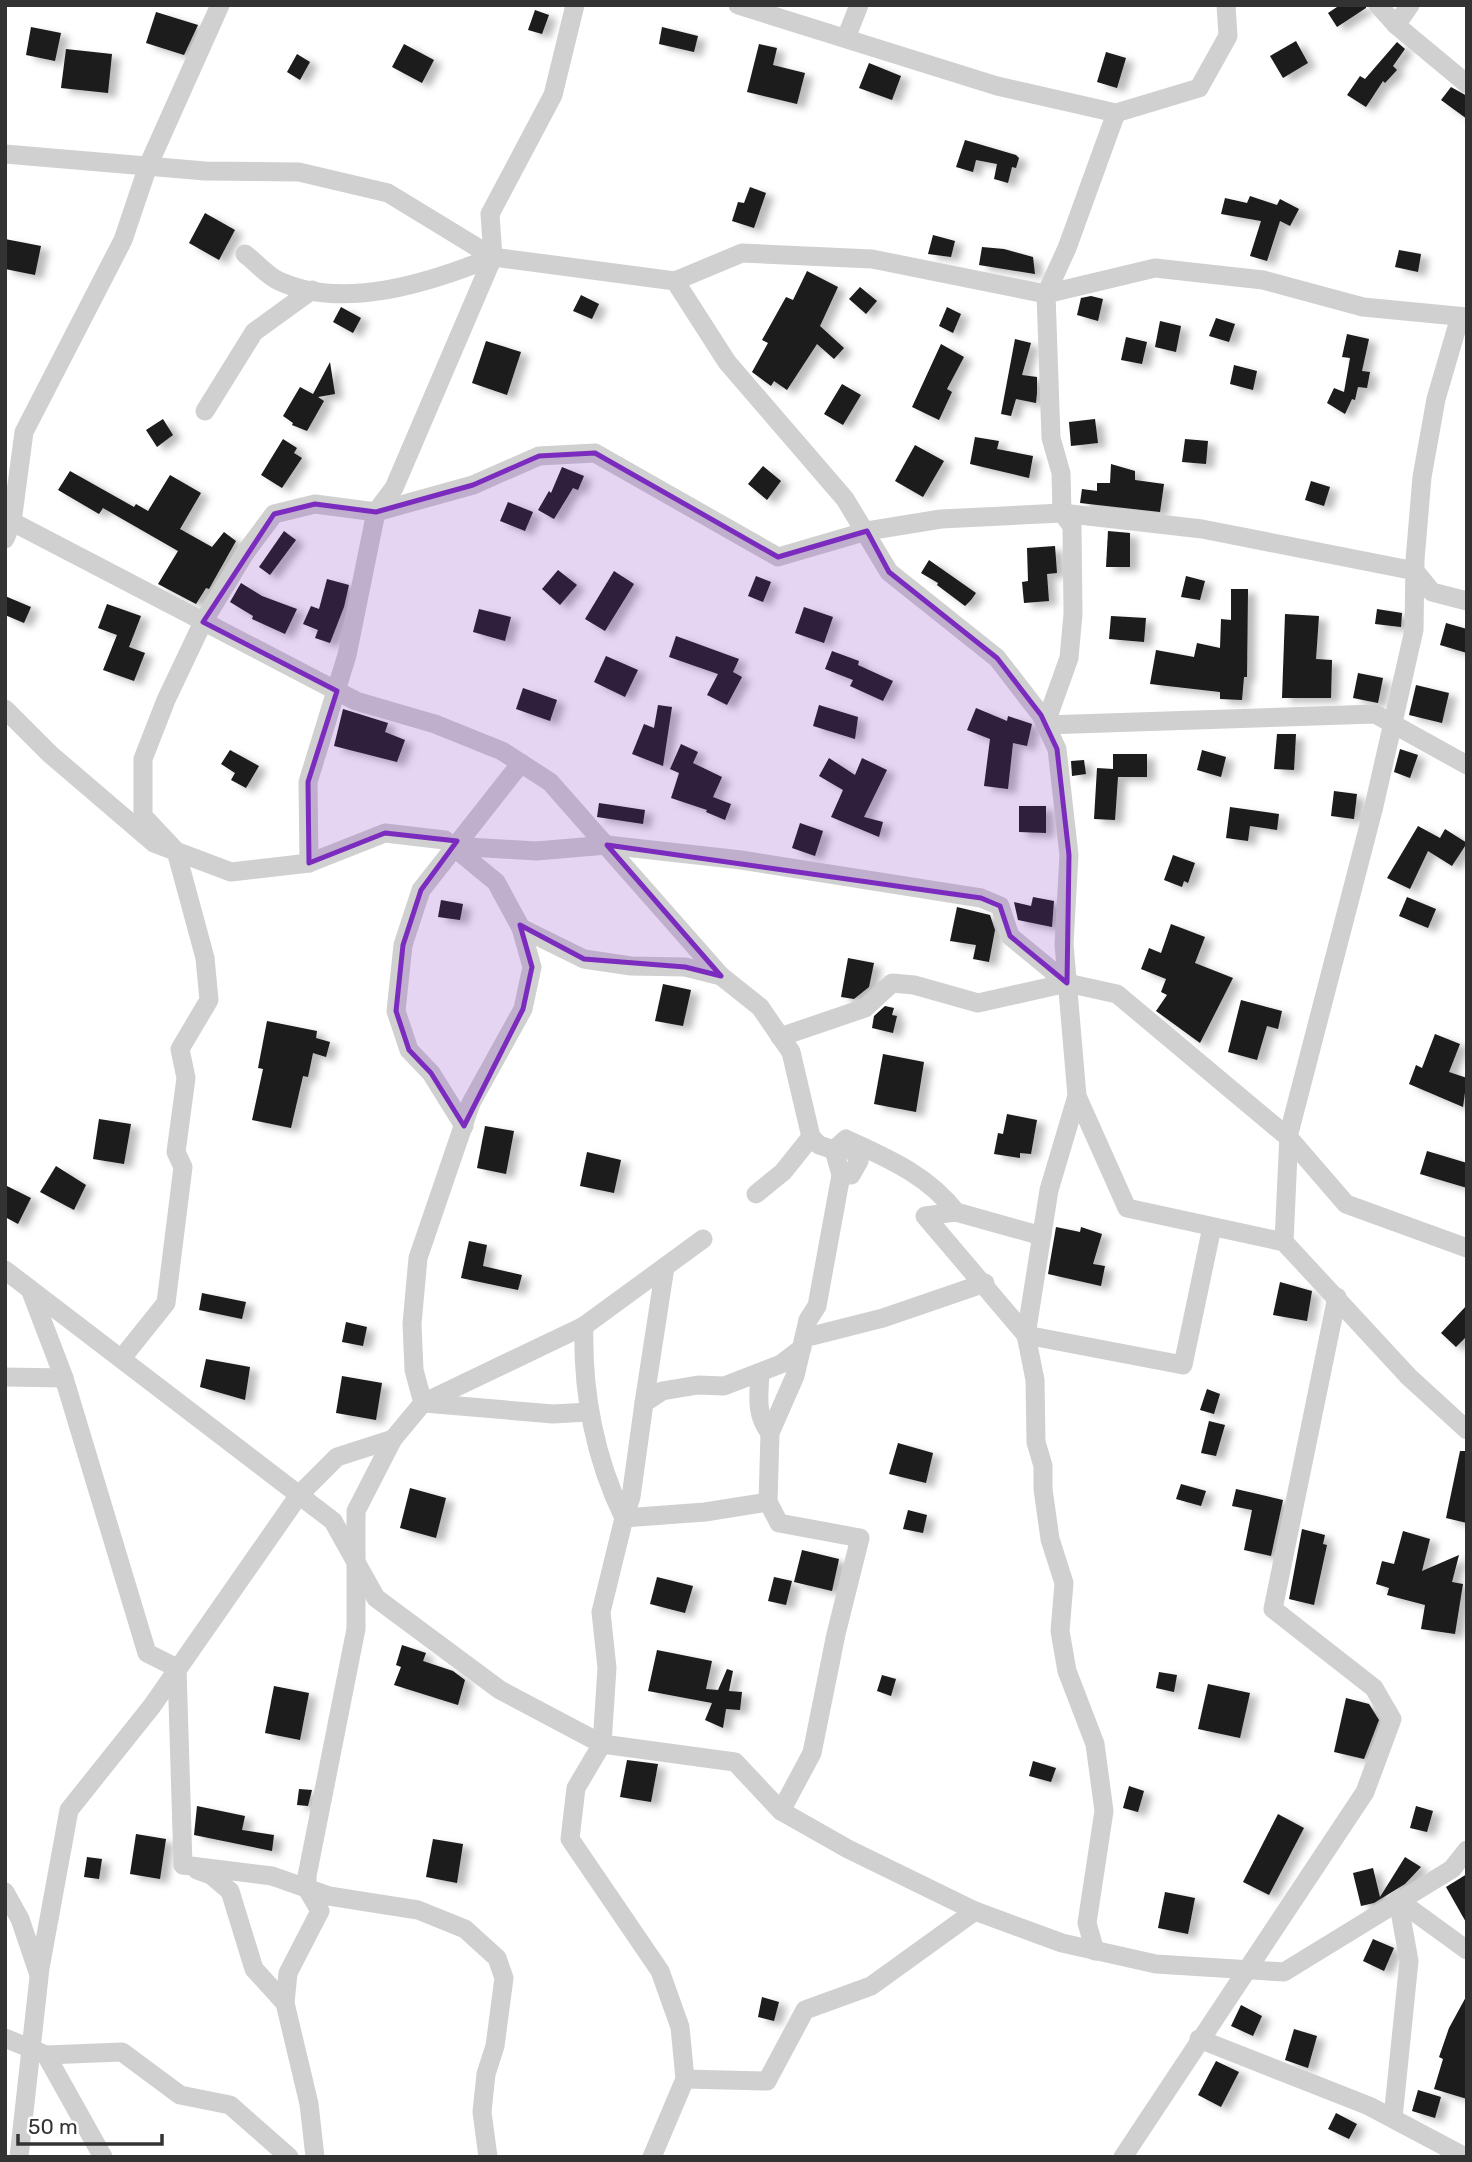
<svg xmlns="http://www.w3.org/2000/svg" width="1472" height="2162" viewBox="0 0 1472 2162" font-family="Rubik,sans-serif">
	<defs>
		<filter id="shadow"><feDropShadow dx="8" dy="4.5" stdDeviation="3.5" flood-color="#0004"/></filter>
	</defs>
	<rect width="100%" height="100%" fill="#fff"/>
	<g fill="#1a1a1a" filter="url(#shadow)">
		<polygon points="1340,5 1366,5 1366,8 1337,27 1328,13"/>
		<polygon points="535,10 549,15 542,34 528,30"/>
		<polygon points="156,12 198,25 184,55 146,43"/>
		<polygon points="31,27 61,33 55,61 26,55"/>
		<polygon points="662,27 698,36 694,52 659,44"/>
		<polygon points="1296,41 1308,63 1283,78 1270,56"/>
		<polygon points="1397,42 1405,49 1393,66 1397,70 1385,83 1383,81 1366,107 1347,95 1360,76 1365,79"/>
		<polygon points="404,44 434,60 422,83 392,67"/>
		<polygon points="759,44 777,48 773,65 805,73 797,104 747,92"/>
		<polygon points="66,49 112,54 108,93 61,88"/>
		<polygon points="1106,52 1126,58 1117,88 1097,82"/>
		<polygon points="297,54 310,62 300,80 287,72"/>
		<polygon points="869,63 901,76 892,100 859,88"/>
		<polygon points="1451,87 1467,96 1467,119 1441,100"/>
		<polygon points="965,140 1016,155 1019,158 1016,168 1012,167 1008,183 994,179 997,164 976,160 973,172 956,167"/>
		<polygon points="750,187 766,193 754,228 732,221 738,202 744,203"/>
		<polygon points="1250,196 1277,205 1280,199 1299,209 1290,226 1280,221 1267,261 1250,256 1261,221 1221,214 1225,198 1247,203"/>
		<polygon points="205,213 235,230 219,260 189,243"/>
		<polygon points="933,235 955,241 951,257 928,254"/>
		<polygon points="5,239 41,246 35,275 5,269"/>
		<polygon points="982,247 1004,249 1033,257 1035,274 979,265"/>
		<polygon points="1399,250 1421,254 1418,272 1395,267"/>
		<polygon points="807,271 838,287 820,326 844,348 834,359 817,344 787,390 774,381 771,386 752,372 768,343 762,340 786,297 793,300"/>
		<polygon points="860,287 877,301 866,314 849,299"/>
		<polygon points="581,295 599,304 592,319 573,311"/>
		<polygon points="1091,296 1103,299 1098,321 1077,315 1081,298"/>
		<polygon points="341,307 361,318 353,333 333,322"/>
		<polygon points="947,307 961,314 953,333 939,326"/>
		<polygon points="1216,318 1235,324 1229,342 1209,336"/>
		<polygon points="1160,321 1181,326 1176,352 1155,347"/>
		<polygon points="1347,334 1369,339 1362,371 1370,372 1367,388 1358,387 1355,400 1352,399 1345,414 1327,403 1334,388 1344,392 1350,358 1342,357"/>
		<polygon points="1126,337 1147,342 1142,364 1121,360"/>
		<polygon points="1015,339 1031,343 1022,375 1037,377 1037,393 1036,403 1016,399 1011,416 1001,414"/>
		<polygon points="486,341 521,352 507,395 472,383"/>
		<polygon points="941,344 964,357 947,389 952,392 939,420 912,407"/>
		<polygon points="330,362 335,394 318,397 324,401 307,431 292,425 293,423 283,416 300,387 313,394"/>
		<polygon points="1234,365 1257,371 1253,390 1230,384"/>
		<polygon points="842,384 861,395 843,425 824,414"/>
		<polygon points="163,419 173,435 157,447 146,430"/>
		<polygon points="1095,419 1098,443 1071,446 1069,422"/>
		<polygon points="975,437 999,441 997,449 1033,456 1029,478 970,464"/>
		<polygon points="283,439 297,448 294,453 302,458 282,488 261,475"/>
		<polygon points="1185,439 1208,441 1206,464 1182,462"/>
		<polygon points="915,445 944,461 923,497 895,481"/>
		<polygon points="1111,464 1135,471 1135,480 1164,484 1160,512 1080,503 1082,489 1097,491 1097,483 1110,483"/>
		<polygon points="763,466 781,481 767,500 748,484"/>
		<polygon points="562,467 584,476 578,490 573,488 554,519 538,510 549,491 551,493"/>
		<polygon points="70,471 134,507 136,504 148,511 170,475 201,493 180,529 212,547 224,532 236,541 209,589 206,588 196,604 158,584 178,551 103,508 99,514 58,490"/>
		<polygon points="1311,481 1330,487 1324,506 1305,500"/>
		<polygon points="508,502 533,512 525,531 500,521"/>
		<polygon points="284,531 296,540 270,575 259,567"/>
		<polygon points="1108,531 1130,533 1130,567 1106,567"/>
		<polygon points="1055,546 1057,573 1047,574 1049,601 1024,603 1022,582 1028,581 1027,548"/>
		<polygon points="929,560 976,593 971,600 965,606 937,585 938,583 921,573"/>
		<polygon points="558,570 577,585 560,605 542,589"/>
		<polygon points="614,571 634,584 605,631 585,619"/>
		<polygon points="756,576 771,582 763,602 748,596"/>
		<polygon points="1186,576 1205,581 1200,600 1181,597"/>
		<polygon points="327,579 349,585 344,607 330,643 315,638 318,630 303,624 311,606 319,609"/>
		<polygon points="241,583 262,596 297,609 285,634 252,619 253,616 230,602"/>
		<polygon points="1231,589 1248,589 1247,677 1244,677 1242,700 1220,699 1220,692 1150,684 1156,650 1194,657 1197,643 1220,648 1221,619 1231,620"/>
		<polygon points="5,596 31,607 24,623 5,615"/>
		<polygon points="107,604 141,616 129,647 145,653 134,681 103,670 117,635 98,628"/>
		<polygon points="804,607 833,617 824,643 795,633"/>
		<polygon points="479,609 511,617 505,641 473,632"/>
		<polygon points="1377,609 1402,613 1401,627 1375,624"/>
		<polygon points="1285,614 1319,616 1316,659 1332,660 1331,698 1282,698"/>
		<polygon points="1111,616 1146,618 1144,642 1109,639"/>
		<polygon points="1446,623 1467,629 1467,653 1440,645"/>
		<polygon points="676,636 739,659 733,672 742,677 727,705 707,695 718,674 669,657"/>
		<polygon points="832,651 859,661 858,665 893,681 883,701 850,686 853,680 825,669"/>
		<polygon points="606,656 638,670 625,697 594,682"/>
		<polygon points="1358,673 1383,678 1378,703 1353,698"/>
		<polygon points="1416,685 1449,693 1442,723 1409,715"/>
		<polygon points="523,688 557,700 550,721 516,709"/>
		<polygon points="658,705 672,707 663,766 632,754 644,724 654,728"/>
		<polygon points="819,705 858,717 855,739 813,726"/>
		<polygon points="976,708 1007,721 1008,716 1032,724 1027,746 1013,743 1008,789 984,786 990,739 967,730"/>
		<polygon points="343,709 388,723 385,732 405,740 397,762 334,746"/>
		<polygon points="1277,734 1296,734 1294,770 1274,769"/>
		<polygon points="681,744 698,752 693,763 722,777 713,797 731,804 725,820 706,812 707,810 671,798 679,773 670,769"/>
		<polygon points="1400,749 1418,755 1410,778 1394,772"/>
		<polygon points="230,750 259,766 246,788 231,780 235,773 221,764"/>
		<polygon points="1202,750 1226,757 1221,777 1197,770"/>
		<polygon points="1113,754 1147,754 1147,777 1118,777 1115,820 1094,819 1097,768 1113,769"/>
		<polygon points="829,758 855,775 862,758 887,770 864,817 883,822 879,837 831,817 843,790 819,776"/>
		<polygon points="1084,760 1086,774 1072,776 1071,761"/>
		<polygon points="1334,791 1357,794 1354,819 1331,816"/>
		<polygon points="599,803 645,810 643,824 597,817"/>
		<polygon points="1019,806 1046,806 1046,833 1019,832"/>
		<polygon points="1230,807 1279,814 1277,830 1250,826 1248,841 1226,838"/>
		<polygon points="800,823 823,831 815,856 792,848"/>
		<polygon points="1418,826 1440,838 1445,829 1467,843 1452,866 1428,851 1410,889 1387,878"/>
		<polygon points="1173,855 1195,863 1188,883 1184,881 1182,887 1164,880"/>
		<polygon points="1033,897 1054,901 1052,927 1018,920 1014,902 1031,906"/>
		<polygon points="1407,897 1436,909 1428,928 1399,916"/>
		<polygon points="441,900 463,904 460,920 438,917"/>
		<polygon points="957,907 990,915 995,930 989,962 973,959 976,945 950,941"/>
		<polygon points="1171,924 1205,937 1195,963 1233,978 1200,1043 1156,1011 1167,995 1161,992 1166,979 1141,969 1149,948 1161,953"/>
		<polygon points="848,958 874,963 869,987 854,999 841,997"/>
		<polygon points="663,984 691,990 683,1026 655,1021"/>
		<polygon points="1241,1000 1282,1011 1278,1029 1267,1026 1257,1060 1228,1052"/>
		<polygon points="885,1006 894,1008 892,1015 897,1016 893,1033 872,1028 874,1016"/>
		<polygon points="267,1021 317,1031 316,1038 330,1042 326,1057 313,1053 308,1077 303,1076 291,1128 252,1120 263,1069 258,1068"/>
		<polygon points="1435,1034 1460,1044 1449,1072 1467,1078 1463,1107 1409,1084 1416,1065 1422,1068"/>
		<polygon points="883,1054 924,1062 916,1112 874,1104"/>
		<polygon points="1007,1114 1037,1120 1031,1154 1020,1153 1020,1158 994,1154 998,1133 1003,1134"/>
		<polygon points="99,1119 131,1124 124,1164 93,1159"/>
		<polygon points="485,1126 514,1131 506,1174 477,1168"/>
		<polygon points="1427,1151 1467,1163 1467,1188 1420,1174"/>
		<polygon points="587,1152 621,1160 614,1193 580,1186"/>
		<polygon points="56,1166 86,1185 74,1210 40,1192"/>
		<polygon points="5,1185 31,1198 18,1224 5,1217"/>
		<polygon points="1056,1227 1080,1232 1081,1227 1102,1234 1093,1264 1105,1266 1101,1286 1048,1274"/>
		<polygon points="469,1241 487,1245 483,1266 522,1275 518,1290 461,1278"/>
		<polygon points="1280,1282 1312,1291 1307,1321 1273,1315"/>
		<polygon points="202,1293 246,1302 242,1319 199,1310"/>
		<polygon points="1467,1305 1467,1336 1456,1347 1441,1333"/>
		<polygon points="346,1322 367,1327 363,1346 342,1342"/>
		<polygon points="206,1359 250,1367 245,1400 200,1387"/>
		<polygon points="342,1376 382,1383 376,1420 336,1413"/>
		<polygon points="1207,1389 1220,1394 1214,1414 1200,1410"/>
		<polygon points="1209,1421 1225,1425 1216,1456 1201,1453"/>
		<polygon points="898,1443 933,1453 926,1483 889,1474"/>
		<polygon points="1460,1451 1467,1451 1467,1523 1446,1518"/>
		<polygon points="1181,1484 1206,1491 1201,1506 1176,1499"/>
		<polygon points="410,1488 446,1498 436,1538 400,1528"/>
		<polygon points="1236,1489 1283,1500 1271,1556 1244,1550 1252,1510 1232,1506"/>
		<polygon points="908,1510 927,1515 923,1533 903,1529"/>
		<polygon points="1302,1529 1325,1535 1323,1544 1327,1545 1314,1605 1289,1599"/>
		<polygon points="1403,1531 1430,1539 1422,1571 1459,1555 1452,1582 1463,1584 1455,1634 1421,1629 1425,1605 1387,1595 1389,1588 1376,1584 1382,1561 1394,1564"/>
		<polygon points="802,1550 839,1559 832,1591 794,1582"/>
		<polygon points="657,1577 693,1586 685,1613 650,1604"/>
		<polygon points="774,1577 792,1581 786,1605 768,1601"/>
		<polygon points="402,1645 426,1653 423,1661 453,1671 465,1680 458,1705 394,1685 401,1667 396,1665"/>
		<polygon points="657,1650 712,1661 706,1689 718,1690 727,1669 733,1671 729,1691 742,1692 740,1710 726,1709 723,1728 705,1720 712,1703 648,1691"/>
		<polygon points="1159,1672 1177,1675 1174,1692 1156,1688"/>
		<polygon points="882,1675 896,1679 891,1696 877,1691"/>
		<polygon points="1208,1684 1250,1693 1240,1738 1198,1729"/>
		<polygon points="274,1686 309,1693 300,1740 265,1733"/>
		<polygon points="1346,1698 1369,1704 1379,1720 1364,1759 1334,1752"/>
		<polygon points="627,1760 658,1764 651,1802 620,1797"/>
		<polygon points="1033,1761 1056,1768 1051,1782 1029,1776"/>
		<polygon points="1129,1786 1144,1791 1138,1812 1123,1808"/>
		<polygon points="299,1789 312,1790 308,1806 297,1805"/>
		<polygon points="197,1806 245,1816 242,1830 274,1835 272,1851 194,1835"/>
		<polygon points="1416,1806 1433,1811 1427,1832 1410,1828"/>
		<polygon points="1278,1814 1304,1828 1269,1895 1243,1882"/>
		<polygon points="136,1834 166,1839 160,1879 130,1874"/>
		<polygon points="433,1839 463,1844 457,1883 426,1877"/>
		<polygon points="87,1857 102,1859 99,1879 84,1877"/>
		<polygon points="1405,1857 1421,1867 1405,1884 1374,1903 1361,1906 1353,1873 1373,1868 1380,1897"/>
		<polygon points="1467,1874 1467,1924 1446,1887"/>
		<polygon points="1165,1892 1195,1898 1188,1934 1158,1928"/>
		<polygon points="1373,1939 1394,1948 1384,1971 1363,1961"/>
		<polygon points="1467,1995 1467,2099 1434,2089 1443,2059 1439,2057 1449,2028"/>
		<polygon points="762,1997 779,2002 774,2021 758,2017"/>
		<polygon points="1241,2005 1262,2016 1253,2036 1231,2026"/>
		<polygon points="1294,2029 1317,2036 1308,2068 1285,2060"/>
		<polygon points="1216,2061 1239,2072 1221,2107 1198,2095"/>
		<polygon points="1418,2090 1441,2097 1435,2118 1412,2111"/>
		<polygon points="1336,2113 1357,2124 1349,2139 1328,2129"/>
	</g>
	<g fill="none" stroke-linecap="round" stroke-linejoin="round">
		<g stroke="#d0d0d0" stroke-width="19">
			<polyline points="738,5 997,86 1116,113 1199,88 1228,36 1226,5"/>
			<polyline points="1378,5 1396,25 1467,84"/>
			<polyline points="1396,25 1410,5"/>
			<polyline points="846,38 859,5"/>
			<polyline points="1116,113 1067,248 1046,294 1051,438 1061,473 1062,513 1202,529 1415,571 1432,592 1467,601"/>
			<polyline points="5,154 205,171 299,172 388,193 493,257 675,281 727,362 845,499 889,572 997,658 1041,715 1057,749 1069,855 1064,944 1077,1096 1127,1208 1284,1242 1409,1377 1467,1430"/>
			<path d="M245,254C256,262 267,276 279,281C344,311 432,282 493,257"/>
			<polyline points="675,281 742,253 872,259 1046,294 1155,268 1263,280 1363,307 1467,317"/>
			<polyline points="205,411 254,332 312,290"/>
			<polyline points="5,518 356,701 435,724 502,751 550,782 721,976"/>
			<polyline points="5,539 12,522 24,432 123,240 148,166 220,5"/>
			<polyline points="5,709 50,754 154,843 231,872 309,863 385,833 445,840 496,882 521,928 532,967 523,1009 471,1103 418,1258 412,1324 414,1370 423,1403"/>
			<polyline points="453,846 536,851 607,845 741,860 981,898 1000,906 1010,936 1067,983"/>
			<polyline points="309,863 308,782 347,655 376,512 394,488 493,257 490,214 553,95 575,5"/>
			<polyline points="521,928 584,959 631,966 685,967 721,976 760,1007 791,1052 811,1137 819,1145 834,1150"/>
			<polyline points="780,1037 865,1008 892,983 914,985 978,1003 1067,983 1117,994 1289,1138 1346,1204 1467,1248"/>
			<polyline points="1077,1096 1049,1190 1026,1335 1035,1380 1036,1442 1043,1466 1043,1489 1050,1539 1064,1583 1060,1631 1067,1671 1095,1744 1104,1811 1087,1923 1095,1951"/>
			<polyline points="464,1126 431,1073 409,1050 396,1011 403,945 421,890 521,763"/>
			<path d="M846,1139L859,1161L851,1175H841L834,1150L846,1139C887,1158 928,1175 956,1212"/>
			<polyline points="756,1194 783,1172 811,1137"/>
			<polyline points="1042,1236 956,1212 925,1216 1026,1335 1183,1365 1212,1227"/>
			<path d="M703,1239L584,1326C582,1392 595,1459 624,1518L631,1497L644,1403L662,1391L698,1385L724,1386L781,1364L802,1348"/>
			<polyline points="1284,1242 1289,1133 1374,806 1414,630 1415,560 1422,477 1436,399 1460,317"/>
			<polyline points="5,1270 333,1521 376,1598 500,1690 602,1744 735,1762 781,1811 848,1849 975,1911 1062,1943 1156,1964 1284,1972 1452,1869 1467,1850"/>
			<polyline points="30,1289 64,1378 147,1653 177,1668 183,1865"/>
			<polyline points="804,1338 883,1318 985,1283"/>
			<polyline points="122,1358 166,1303 183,1167 176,1152 186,1078 180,1049 209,1000 205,958 176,851 143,816 143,759 166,700 203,622 245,553 274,514 315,504 376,512 473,485 539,456 595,453 778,557 867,531 941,519 1062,513 1072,526 1073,614 1069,658 1045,725 1375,714 1467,765"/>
			<path d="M760,1373C759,1395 755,1414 770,1433"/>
			<polyline points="5,1377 64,1378"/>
			<polyline points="424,1403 553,1414 589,1412"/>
			<polyline points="644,1403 665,1267"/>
			<polyline points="781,1811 812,1753 836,1634 860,1538 779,1523 768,1502 770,1433 795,1376 808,1320 817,1306 841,1175"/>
			<polyline points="183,1865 272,1876 329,1896 418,1910 465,1929 497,1958 504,1978 495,2046 486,2074 482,2112 488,2157"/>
			<polyline points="197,1870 211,1875 230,1891 254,1969 285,2003 309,2104 315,2157"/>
			<polyline points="5,1892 20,1919 38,1972"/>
			<polyline points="1398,1900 1467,1950"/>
			<polyline points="285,2003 288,1973 320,1911 307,1889 307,1876 356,1629 356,1511 393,1439 423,1403 584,1326"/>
			<polyline points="5,2038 46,2055 103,2157"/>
			<polyline points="1199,2039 1369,2106 1465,2157"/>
			<polyline points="46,2055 122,2052 180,2095 230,2105 289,2157"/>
			<polyline points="685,2079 767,2081 805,2010 871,1986 975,1911"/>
			<polyline points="1393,2118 1409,1961 1398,1900"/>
			<polyline points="19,2157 40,1968 69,1810 152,1706 299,1495 337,1457 393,1439"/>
			<polyline points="652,2157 685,2079 680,2027 660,1971 570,1839 576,1788 602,1744 607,1668 601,1612 624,1518 705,1512 768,1502"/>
			<polyline points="1123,2157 1365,1792 1392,1719 1374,1688 1273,1609 1337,1297"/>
		</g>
	</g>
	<path fill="#7b2cbf" fill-opacity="0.2" stroke="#7b2cbf" stroke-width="5" stroke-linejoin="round" d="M595,453L778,557L867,531L889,572L997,658L1041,715L1057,749L1069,855L1067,983L1010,936L1000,906L981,898L607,845L721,976L685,967L584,959L520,925L532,967L523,1009L464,1126L431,1073L409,1050L396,1011L403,945L421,890L457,841L385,833L309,863L308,782L337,691L203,622L274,514L315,504L376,512L473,485L539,456Z"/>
	<rect width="1472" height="2162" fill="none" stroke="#333333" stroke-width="14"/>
	<path d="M18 2134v10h144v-10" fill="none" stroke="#333333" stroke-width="3.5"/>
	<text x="28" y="2134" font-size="21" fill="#333333" stroke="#ffffff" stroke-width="5" paint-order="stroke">50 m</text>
</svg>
